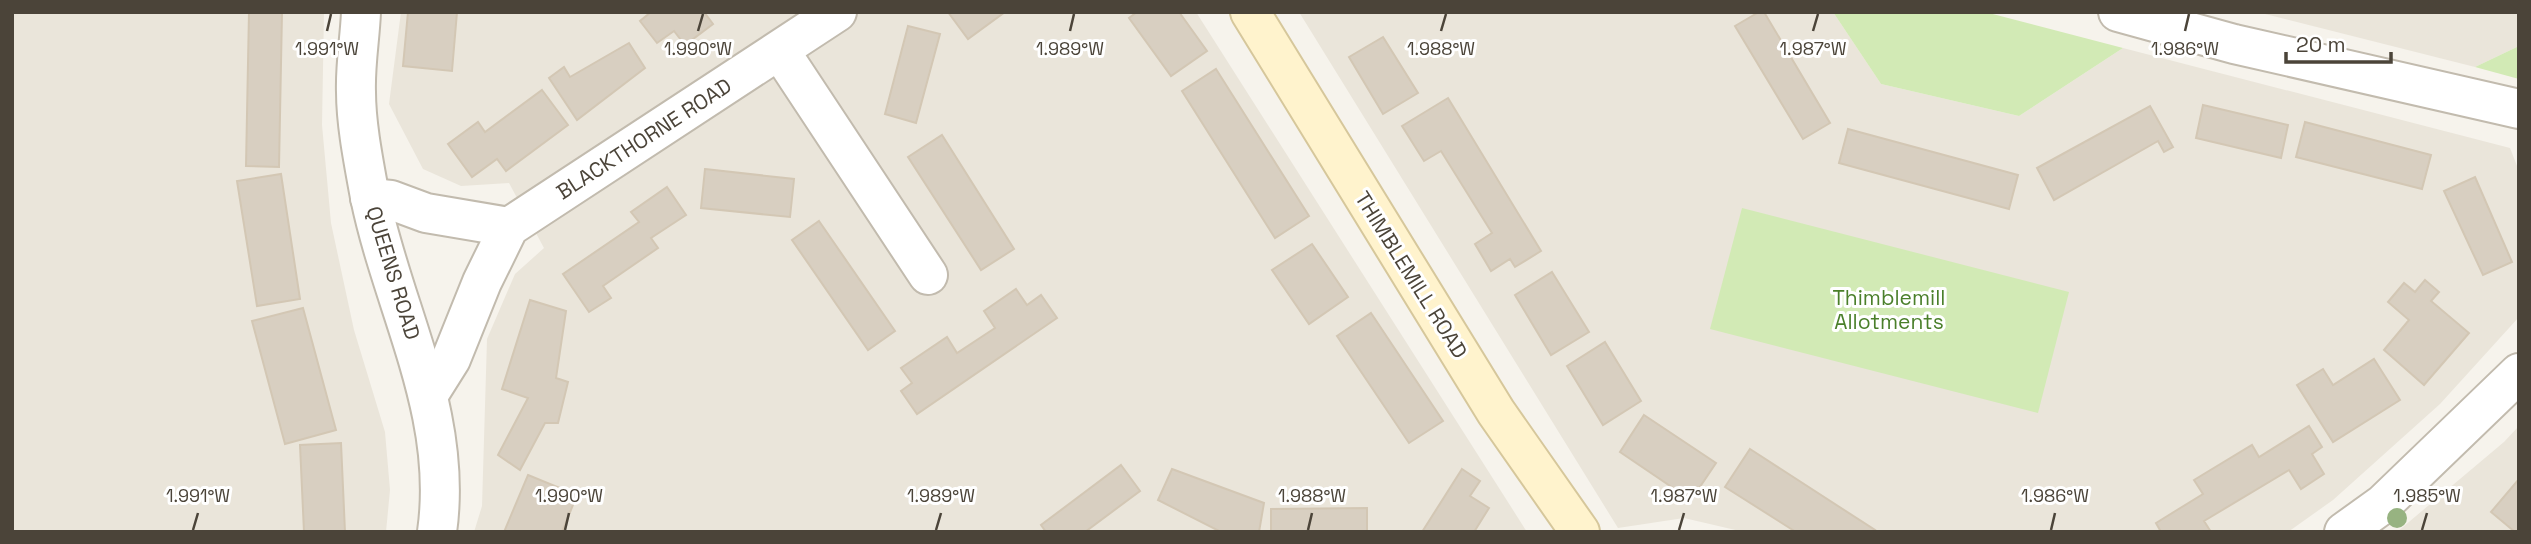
<svg xmlns="http://www.w3.org/2000/svg" width="2531" height="544" viewBox="0 0 2531 544" font-family="'Space Grotesk',sans-serif">
	<rect width="100%" height="100%" fill="#f6f3ec"/>
	<g fill="#eae5da">
		<polygon points="12,12 324,12 322,125 331,223 354,330 385,432 390,490 386,532 12,532"/>
		<polygon points="401,12 1196,12 1527,532 474,532 482,506 487,339 515,274 544,248 509,183 461,186 423,169 389,104"/>
		<polygon points="1299,12 1833,12 1881,84 2019,116 2123,48 2510,148 2519,171 2519,317 2440,404 2333,500 2288,532 1744,532 1684,518 1618,528"/>
		<polygon points="2257,12 2519,12 2519,46 2475,67"/>
		<polygon points="2519,426 2519,532 2397,532 2504,442"/>
	</g>
	<g fill="#d2eab5">
		<polygon points="1833,12 1985,12 2123,48 2019,116 1881,84"/>
		<polygon points="2519,46 2519,79 2475,67"/>
		<polygon points="1742,208 2069,292 2038,413 1710,329"/>
	</g>
	<g fill="#d8cfc1" stroke="#d3c7b4" stroke-width="2">
		<polygon points="249,12 282,12 279,167 246,166"/>
		<polygon points="408,12 457,12 452,71 403,66"/>
		<polygon points="651,12 704,12 713,24 685,45 674,31 657,43 640,21"/>
		<polygon points="948,12 1005,12 968,39"/>
		<polygon points="1137,12 1179,12 1207,51 1171,76 1129,18"/>
		<polygon points="1759,12 1764,12 1830,123 1803,139 1735,26"/>
		<polygon points="908,26 940,34 916,123 885,114"/>
		<polygon points="1383,37 1418,93 1383,114 1349,57"/>
		<polygon points="629,43 645,68 577,120 549,78 564,67 570,77"/>
		<polygon points="1216,69 1309,216 1275,238 1182,91"/>
		<polygon points="542,90 568,125 506,171 497,159 472,177 448,144 478,122 485,132"/>
		<polygon points="1448,98 1541,251 1515,267 1510,259 1491,271 1475,244 1492,233 1441,151 1424,161 1402,126"/>
		<polygon points="2203,105 2288,125 2281,158 2196,138"/>
		<polygon points="2150,106 2173,147 2164,152 2158,141 2054,200 2037,168"/>
		<polygon points="2305,122 2431,155 2422,189 2296,157"/>
		<polygon points="1848,129 2018,175 2009,209 1839,163"/>
		<polygon points="942,135 1014,249 981,270 908,157"/>
		<polygon points="705,169 794,179 790,217 701,208"/>
		<polygon points="281,174 300,299 257,306 237,181"/>
		<polygon points="2475,177 2512,262 2483,275 2444,191"/>
		<polygon points="667,187 686,215 651,238 658,248 603,286 611,298 589,312 563,274 639,222 631,212"/>
		<polygon points="819,221 895,331 868,350 792,240"/>
		<polygon points="1312,244 1348,297 1309,324 1272,270"/>
		<polygon points="1552,272 1589,332 1551,355 1515,295"/>
		<polygon points="2425,280 2439,292 2431,301 2469,333 2424,385 2384,350 2409,320 2388,302 2404,283 2415,292"/>
		<polygon points="1016,289 1027,305 1041,295 1057,318 917,414 901,391 912,383 901,368 947,337 957,353 995,328 984,311"/>
		<polygon points="530,300 566,311 556,378 568,382 558,423 545,423 520,470 498,455 528,398 502,389"/>
		<polygon points="303,308 336,430 285,444 252,321"/>
		<polygon points="1371,313 1443,421 1409,443 1337,336"/>
		<polygon points="1605,342 1641,401 1603,425 1567,366"/>
		<polygon points="2374,359 2400,400 2333,442 2297,385 2323,369 2333,385"/>
		<polygon points="1644,415 1716,463 1691,500 1620,452"/>
		<polygon points="2309,426 2322,447 2312,454 2324,474 2301,489 2289,470 2204,521 2211,532 2161,532 2156,523 2203,494 2194,480 2252,445 2259,457"/>
		<polygon points="341,443 345,532 304,532 300,445"/>
		<polygon points="1750,449 1875,530 1873,532 1796,532 1725,487"/>
		<polygon points="1121,465 1140,491 1085,532 1046,532 1041,525"/>
		<polygon points="1172,469 1264,503 1259,532 1221,532 1158,500"/>
		<polygon points="1462,469 1480,481 1470,496 1489,508 1474,532 1422,532"/>
		<polygon points="528,475 577,495 562,532 504,532"/>
		<polygon points="2519,479 2519,532 2515,532 2491,512"/>
		<polygon points="1367,508 1367,532 1271,532 1271,509"/>
	</g>
	<g fill="none" stroke-linecap="round" stroke-linejoin="round">
		<g stroke="#c2bbae" stroke-width="42">
			<g id="minor">
				<polyline points="2118,12 2234,44 2519,109"/>
				<polyline points="780,51 928,275"/>
				<polyline points="370,198 391,200 426,213 509,227"/>
				<polyline points="429,394 451,359 482,282 509,227 837,12"/>
			</g>
		</g>
		<g stroke="#c2bbae" stroke-width="42">
			<g id="tertiary">
				<path d="M361,12C360,38 355,65 356,92C356,125 364,164 370,197C393,309 454,413 437,532"/>
				<polyline points="2344,532 2383,504 2519,373"/>
			</g>
		</g>
		<g stroke="#d6c79b" stroke-width="42">
			<polyline id="secondary" points="1250,12 1496,412 1580,532"/>
		</g>
		<use href="#minor" stroke="#fff" stroke-width="38"/>
		<use href="#tertiary" stroke="#fff" stroke-width="38"/>
		<use href="#secondary" stroke="#fff3cd" stroke-width="38"/>
	</g>
	<circle fill="#97b381" cx="2397" cy="518" r="10"/>
	<path fill="none" stroke="#4b4439" stroke-width="2.5" d="M327,31L331,14M698,31L703,14M1070,31L1074,14M1441,31L1446,14M1813,31L1818,14M2185,31L2189,14M193,530L198,513M565,530L569,513M936,530L941,513M1308,530L1312,513M1679,530L1684,513M2051,530L2055,513M2422,530L2427,513"/>
	<g text-anchor="middle" stroke-width="6" stroke-linejoin="round" paint-order="stroke">
		<g font-size="21" fill="#4b4439" stroke="#fff">
			<text transform="translate(644 139) rotate(-33)" y="7">BLACKTHORNE ROAD</text>
			<text transform="translate(393 273) rotate(73)" y="7">QUEENS ROAD</text>
			<text transform="translate(1411 275) rotate(58)" y="7">THIMBLEMILL ROAD</text>
		</g>
		<g font-size="21" fill="#4a7f2a" stroke="#fff">
			<text x="1889" y="305">Thimblemill<tspan x="1889" dy="24">Allotments</tspan></text>
		</g>
	</g>
	<g font-size="18" text-anchor="middle" fill="#4b4439" stroke="#fff" stroke-width="6" stroke-linejoin="round" paint-order="stroke">
		<text x="327" y="55">1.991°W</text>
		<text x="698" y="55">1.990°W</text>
		<text x="1070" y="55">1.989°W</text>
		<text x="1441" y="55">1.988°W</text>
		<text x="1813" y="55">1.987°W</text>
		<text x="2185" y="55">1.986°W</text>
		<text x="198" y="502">1.991°W</text>
		<text x="569" y="502">1.990°W</text>
		<text x="941" y="502">1.989°W</text>
		<text x="1312" y="502">1.988°W</text>
		<text x="1684" y="502">1.987°W</text>
		<text x="2055" y="502">1.986°W</text>
		<text x="2427" y="502">1.985°W</text>
	</g>
	<rect width="2531" height="544" fill="none" stroke="#4b4439" stroke-width="28"/>
	<path d="M2286 52v10h105v-10" fill="none" stroke="#4b4439" stroke-width="3.5"/>
	<text x="2296" y="52" font-size="21" fill="#4b4439" stroke="#ffffff" stroke-width="5" paint-order="stroke">20 m</text>
</svg>
